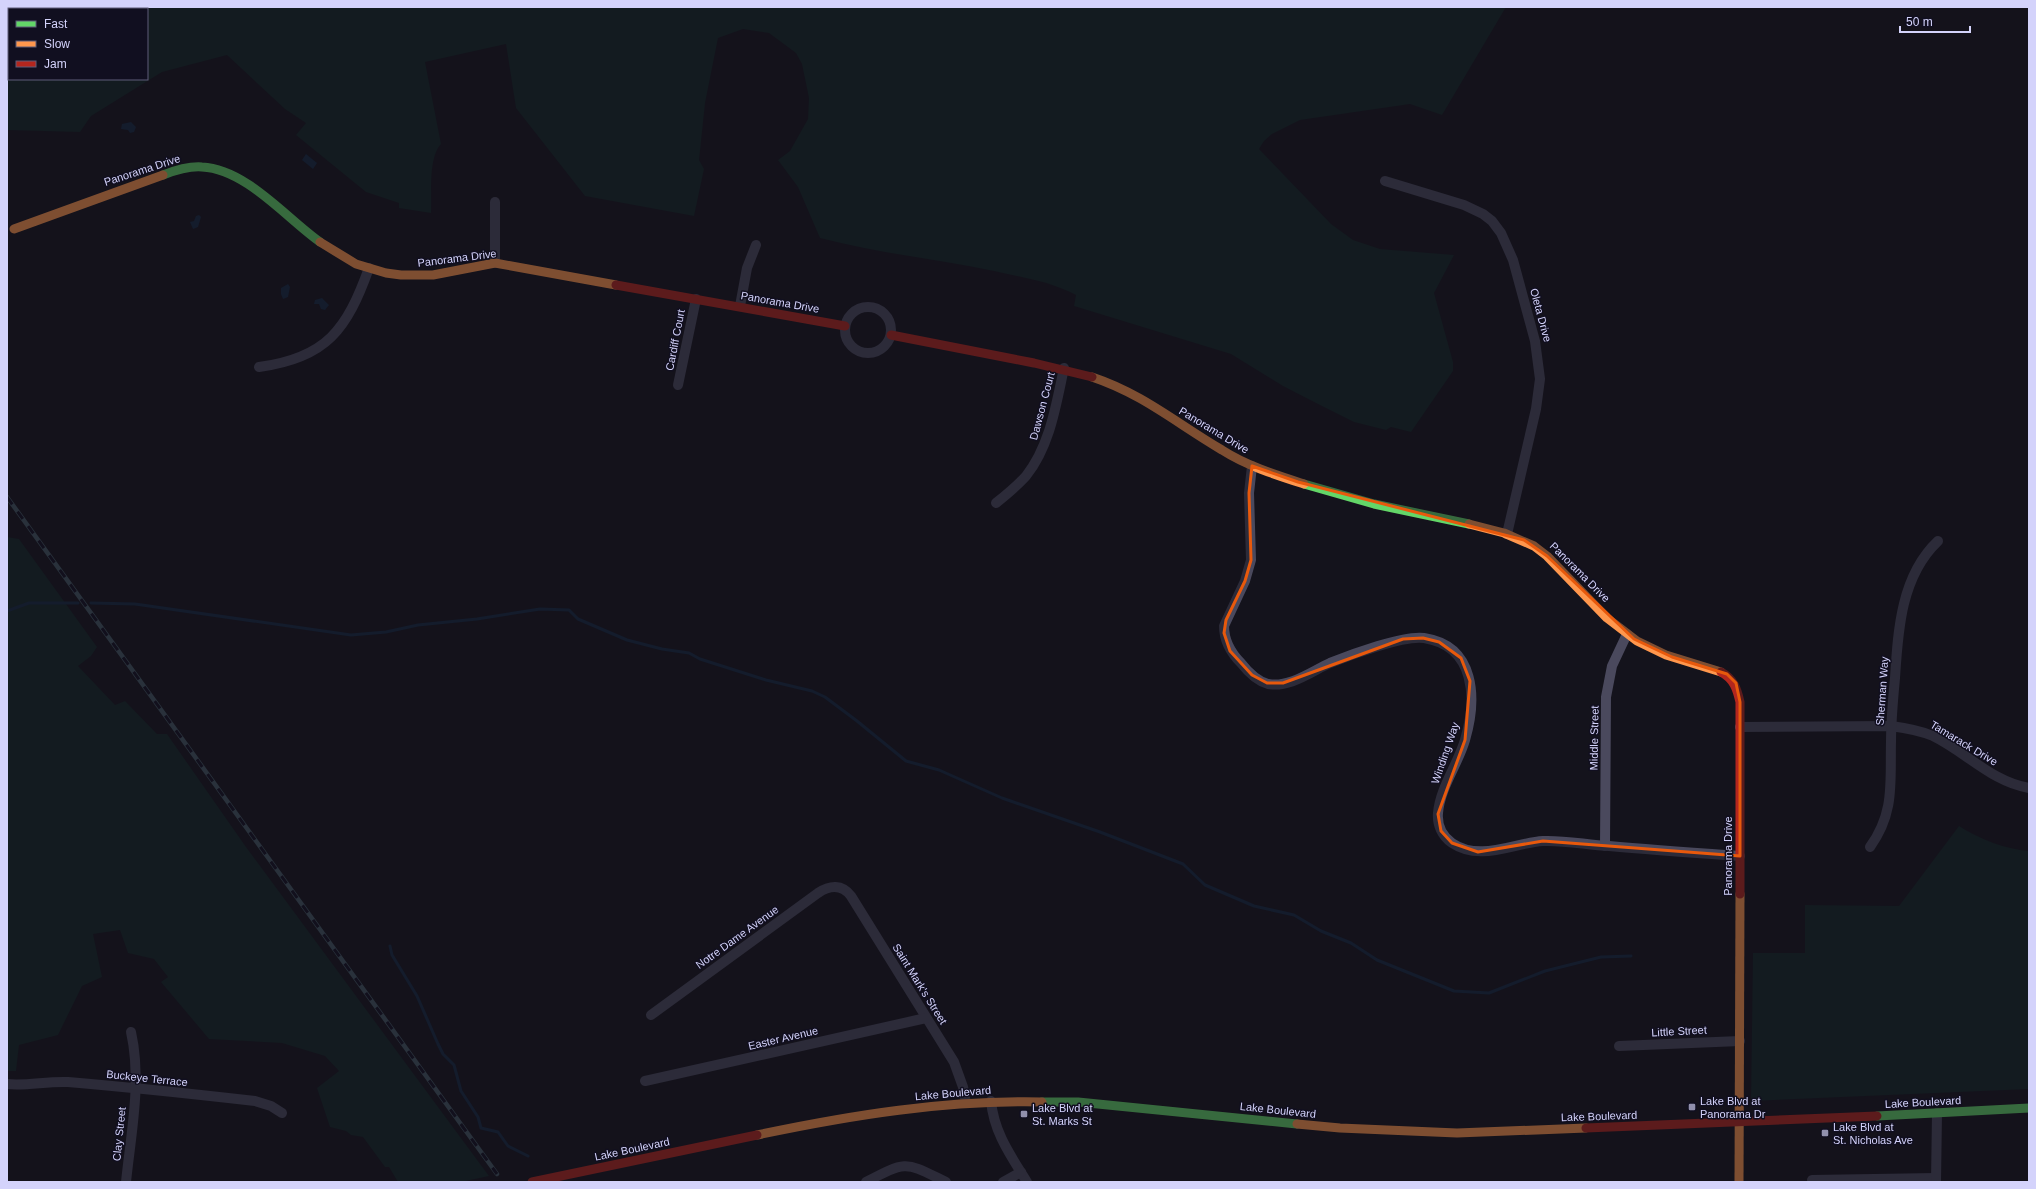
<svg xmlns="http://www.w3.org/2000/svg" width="2036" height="1189" viewBox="0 0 2036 1189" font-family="Arial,sans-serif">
	<rect width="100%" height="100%" fill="#14131c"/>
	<g fill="#132626" fill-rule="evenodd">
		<path d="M7,7H1506L1442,115L1410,104L1300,120L1272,134L1264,141L1259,149L1331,224L1353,240L1380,249L1454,255L1434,293L1453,362V371L1411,432L1391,427L1386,430L1354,422L1320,405L1283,386L1231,354L1074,306L1076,295C1049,281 1024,278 994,271C936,259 877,253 820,238L798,187L778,160L790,151L808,119L809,98L802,64L796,53L769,33L743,29L718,38L705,103L699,160L704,169L694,216L585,196L516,108L506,44L425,62L441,144C428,158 432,194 431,213L399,208V203L366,192L296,135L306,123L285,109L227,55L162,72L91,116L80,132L7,130ZM9,9H147V79H9Z"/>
		<polygon points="7,537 19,539 97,647 91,656 78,666 115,705 125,701 157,734 167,734 246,847 489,1176 461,1182 398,1182 389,1167 385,1167 363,1137 351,1135 346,1131 330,1127 317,1088 339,1071 325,1056 282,1043 209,1039 161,982 168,977 154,959 128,953 120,930 93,934 102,977 82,986 58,1035 19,1045 16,1071 7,1071"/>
		<path d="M1959,826C1979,839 2005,849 2029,851V1089L1751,1101L1753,953H1805V905L1899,906Z"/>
	</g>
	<g fill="#142841">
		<polygon points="131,122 136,127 134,132 130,133 128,130 121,129 122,124"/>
		<polygon points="306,154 317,163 313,169 302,160"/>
		<polygon points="199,215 201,217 198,227 193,229 190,222 194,221 196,216"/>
		<polygon points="288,284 290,287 288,297 283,299 281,294 281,288"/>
		<polygon points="322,298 329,305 325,310 321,309 319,304 314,304 315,300"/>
	</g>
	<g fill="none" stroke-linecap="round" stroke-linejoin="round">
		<g stroke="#142841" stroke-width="3">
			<polyline points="91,603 135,604 351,635 386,632 418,625 477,619 540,609 569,610 578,619 627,640 662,649 689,653 700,659 766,680 812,691 825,697 857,721 906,761 939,770 1002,798 1100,832 1183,864 1205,885 1254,906 1294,915 1321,931 1351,943 1377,960 1454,991 1489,993 1545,971 1601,957 1631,956"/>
			<polyline points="7,611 29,603 78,603"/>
			<polyline points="390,946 392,955 417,996 438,1044 443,1054 454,1065 461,1091 478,1117 481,1128 498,1132 508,1146 528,1156"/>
		</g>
		<g stroke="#4a495d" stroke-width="10">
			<polyline points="1385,181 1464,205 1483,214 1492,221 1501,233 1513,260 1535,341 1540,379 1536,409 1507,534"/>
			<polyline points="495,202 495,263"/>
			<polyline points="740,306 747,268 756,245"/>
			<circle cx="868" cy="330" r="23"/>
			<path d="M259,367C327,358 347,329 369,268"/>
			<polyline points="678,385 696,299"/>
			<path d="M1252,466L1249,493L1251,560L1245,581L1224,626C1224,641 1230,652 1241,663C1248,672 1257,681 1268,684C1290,688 1312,671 1330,663C1350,655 1404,635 1424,638C1476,646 1477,699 1465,740C1458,764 1440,788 1438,813C1437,825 1442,836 1452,843C1480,862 1513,843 1543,841C1565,840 1587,845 1609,846C1653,850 1697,853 1740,856"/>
			<path d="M996,503C1006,495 1017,486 1026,476C1050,446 1056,405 1064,368"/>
			<path d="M1740,727L1891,726C1906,728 1919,730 1933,736C1966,752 1992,782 2029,788"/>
			<polyline points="1605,846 1606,697 1612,666 1627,634"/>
			<path d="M1870,847C1895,812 1890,783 1891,742C1891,720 1893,699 1895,678C1898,630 1901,576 1938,541"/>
			<path d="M651,1015L818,893C830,885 842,884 851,896L954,1062L963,1087L966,1103"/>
			<polyline points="1619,1046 1740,1041"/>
			<polyline points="645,1081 926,1018"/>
			<path d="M7,1084C27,1086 47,1081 68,1082C130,1087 193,1094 255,1101L271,1106L282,1113"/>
			<path d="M991,1101C994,1133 1011,1156 1027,1182"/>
			<polyline points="1812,1180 1936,1178"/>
			<path d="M126,1182C131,1133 142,1081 131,1032"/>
			<path d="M866,1182C908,1160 905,1162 946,1182"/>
			<polyline points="1003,1182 1021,1172"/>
			<polyline points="1936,1182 1937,1113"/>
		</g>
		<g stroke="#63d668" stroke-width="9">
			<path d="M163,175C176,170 189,166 202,167C246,169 286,218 320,242"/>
			<polyline points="1304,484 1374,504 1469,524"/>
			<polyline points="1042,1102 1078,1102 1297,1124"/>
			<polyline points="1877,1116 2029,1108"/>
		</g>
		<g stroke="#ff974d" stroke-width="9">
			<polyline points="14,229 163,175"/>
			<polyline points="320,242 356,264 386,273 401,275 433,275 495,263 616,285"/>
			<path d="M1092,377C1143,394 1176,423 1222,450C1247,466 1276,475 1304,484"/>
			<polyline points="1469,524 1504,533 1534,546 1547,556 1607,618 1637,641 1666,655 1721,672"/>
			<polyline points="1297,1124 1340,1128 1457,1133 1586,1128"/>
			<path d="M757,1135C852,1115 945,1100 1042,1102"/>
			<polyline points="1739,1182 1740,894"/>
		</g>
		<g stroke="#b3261e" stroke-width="9">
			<polyline points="616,285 845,326"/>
			<polyline points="891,335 1034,363 1092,377"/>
			<path d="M1721,672C1734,679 1737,689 1740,702V894"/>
			<polyline points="1586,1128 1877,1116"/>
			<polyline points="532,1182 757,1135"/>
		</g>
		<g stroke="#435763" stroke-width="4.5">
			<polyline id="rail" points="7,497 497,1174"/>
		</g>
		<use href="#rail" stroke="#110f20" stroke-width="3" stroke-dasharray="9" stroke-linecap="butt"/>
	</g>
	<path d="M0 0H2036V1189H0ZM1252,466L1298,482L1524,540L1547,556L1634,639L1672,657L1727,674L1736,683L1740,702V856L1543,841L1478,852L1452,843L1441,831L1438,814L1465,740L1470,681L1461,658L1439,642L1423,638L1403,639L1283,683H1267L1252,675L1230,651L1224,633L1226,620L1245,581L1251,560L1249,493Z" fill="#14131c" fill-opacity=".55" fill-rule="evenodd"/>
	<path fill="none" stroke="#e8590c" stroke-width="3" stroke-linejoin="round" d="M1252,466L1298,482L1524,540L1547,556L1634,639L1672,657L1727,674L1736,683L1740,702V856L1543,841L1478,852L1452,843L1441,831L1438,814L1465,740L1470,681L1461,658L1439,642L1423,638L1403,639L1283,683H1267L1252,675L1230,651L1224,633L1226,620L1245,581L1251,560L1249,493Z"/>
	<g fill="#9190ad" stroke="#110f20" stroke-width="1.5">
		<rect x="1688" y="1103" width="8" height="8" rx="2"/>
		<rect x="1020" y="1110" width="8" height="8" rx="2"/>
		<rect x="1821" y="1129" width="8" height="8" rx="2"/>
	</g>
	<g text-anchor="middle" stroke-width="3" stroke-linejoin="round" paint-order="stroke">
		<g font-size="11" fill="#d4d3fb" stroke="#110f20">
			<text transform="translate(142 170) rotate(-18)" y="4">Panorama Drive</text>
			<text transform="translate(457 258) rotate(-7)" y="4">Panorama Drive</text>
			<text transform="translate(780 302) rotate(10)" y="4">Panorama Drive</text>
			<text transform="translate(1541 315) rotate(75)" y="4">Oleta Drive</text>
			<text transform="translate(675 340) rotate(-79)" y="4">Cardiff Court</text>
			<text transform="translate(1042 406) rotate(-75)" y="4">Dawson Court</text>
			<text transform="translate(1214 430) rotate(31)" y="4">Panorama Drive</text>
			<text transform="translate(1580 572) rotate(45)" y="4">Panorama Drive</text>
			<text transform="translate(1882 691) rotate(-86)" y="4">Sherman Way</text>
			<text transform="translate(1594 738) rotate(-89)" y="4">Middle Street</text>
			<text transform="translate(1964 743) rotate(31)" y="4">Tamarack Drive</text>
			<text transform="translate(1445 753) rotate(-71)" y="4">Winding Way</text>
			<text transform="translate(1728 856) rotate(-90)" y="4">Panorama Drive</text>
			<text transform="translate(737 937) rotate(-36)" y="4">Notre Dame Avenue</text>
			<text transform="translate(920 984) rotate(58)" y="4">Saint Mark's Street</text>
			<text transform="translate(1679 1031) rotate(-3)" y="4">Little Street</text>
			<text transform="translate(783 1038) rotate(-13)" y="4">Easter Avenue</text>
			<text transform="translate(147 1078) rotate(6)" y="4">Buckeye Terrace</text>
			<text transform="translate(953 1093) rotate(-5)" y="4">Lake Boulevard</text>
			<text transform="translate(1923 1102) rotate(-3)" y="4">Lake Boulevard</text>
			<text transform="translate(1278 1110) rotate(6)" y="4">Lake Boulevard</text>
			<text transform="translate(1599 1116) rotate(-2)" y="4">Lake Boulevard</text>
			<text transform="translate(119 1134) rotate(-84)" y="4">Clay Street</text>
			<text transform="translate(632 1149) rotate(-12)" y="4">Lake Boulevard</text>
		</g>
		<g font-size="11" fill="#d4d3fb" stroke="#110f20" text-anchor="start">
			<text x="1700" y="1105">Lake Blvd at<tspan x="1700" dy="13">Panorama Dr</tspan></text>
			<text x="1032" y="1112">Lake Blvd at<tspan x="1032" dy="13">St. Marks St</tspan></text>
			<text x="1833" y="1131">Lake Blvd at<tspan x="1833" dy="13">St. Nicholas Ave</tspan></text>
		</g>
	</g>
	<rect width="2036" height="1189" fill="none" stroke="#d4d3fb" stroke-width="16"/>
	<rect x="8" y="8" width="140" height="72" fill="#110f20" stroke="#5f5d78"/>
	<rect x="16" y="21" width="20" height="6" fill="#63d668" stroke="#5f5d78"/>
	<text x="44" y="28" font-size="12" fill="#d4d3fb">Fast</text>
	<rect x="16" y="41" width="20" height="6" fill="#ff974d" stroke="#5f5d78"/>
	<text x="44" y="48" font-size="12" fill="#d4d3fb">Slow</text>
	<rect x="16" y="61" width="20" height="6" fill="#b3261e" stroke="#5f5d78"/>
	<text x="44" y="68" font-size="12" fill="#d4d3fb">Jam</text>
	<path d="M1900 26v6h70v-6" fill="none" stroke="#d4d3fb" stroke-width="2"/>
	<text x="1906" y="26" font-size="12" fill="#d4d3fb" stroke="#110f20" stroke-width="3" paint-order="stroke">50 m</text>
</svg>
